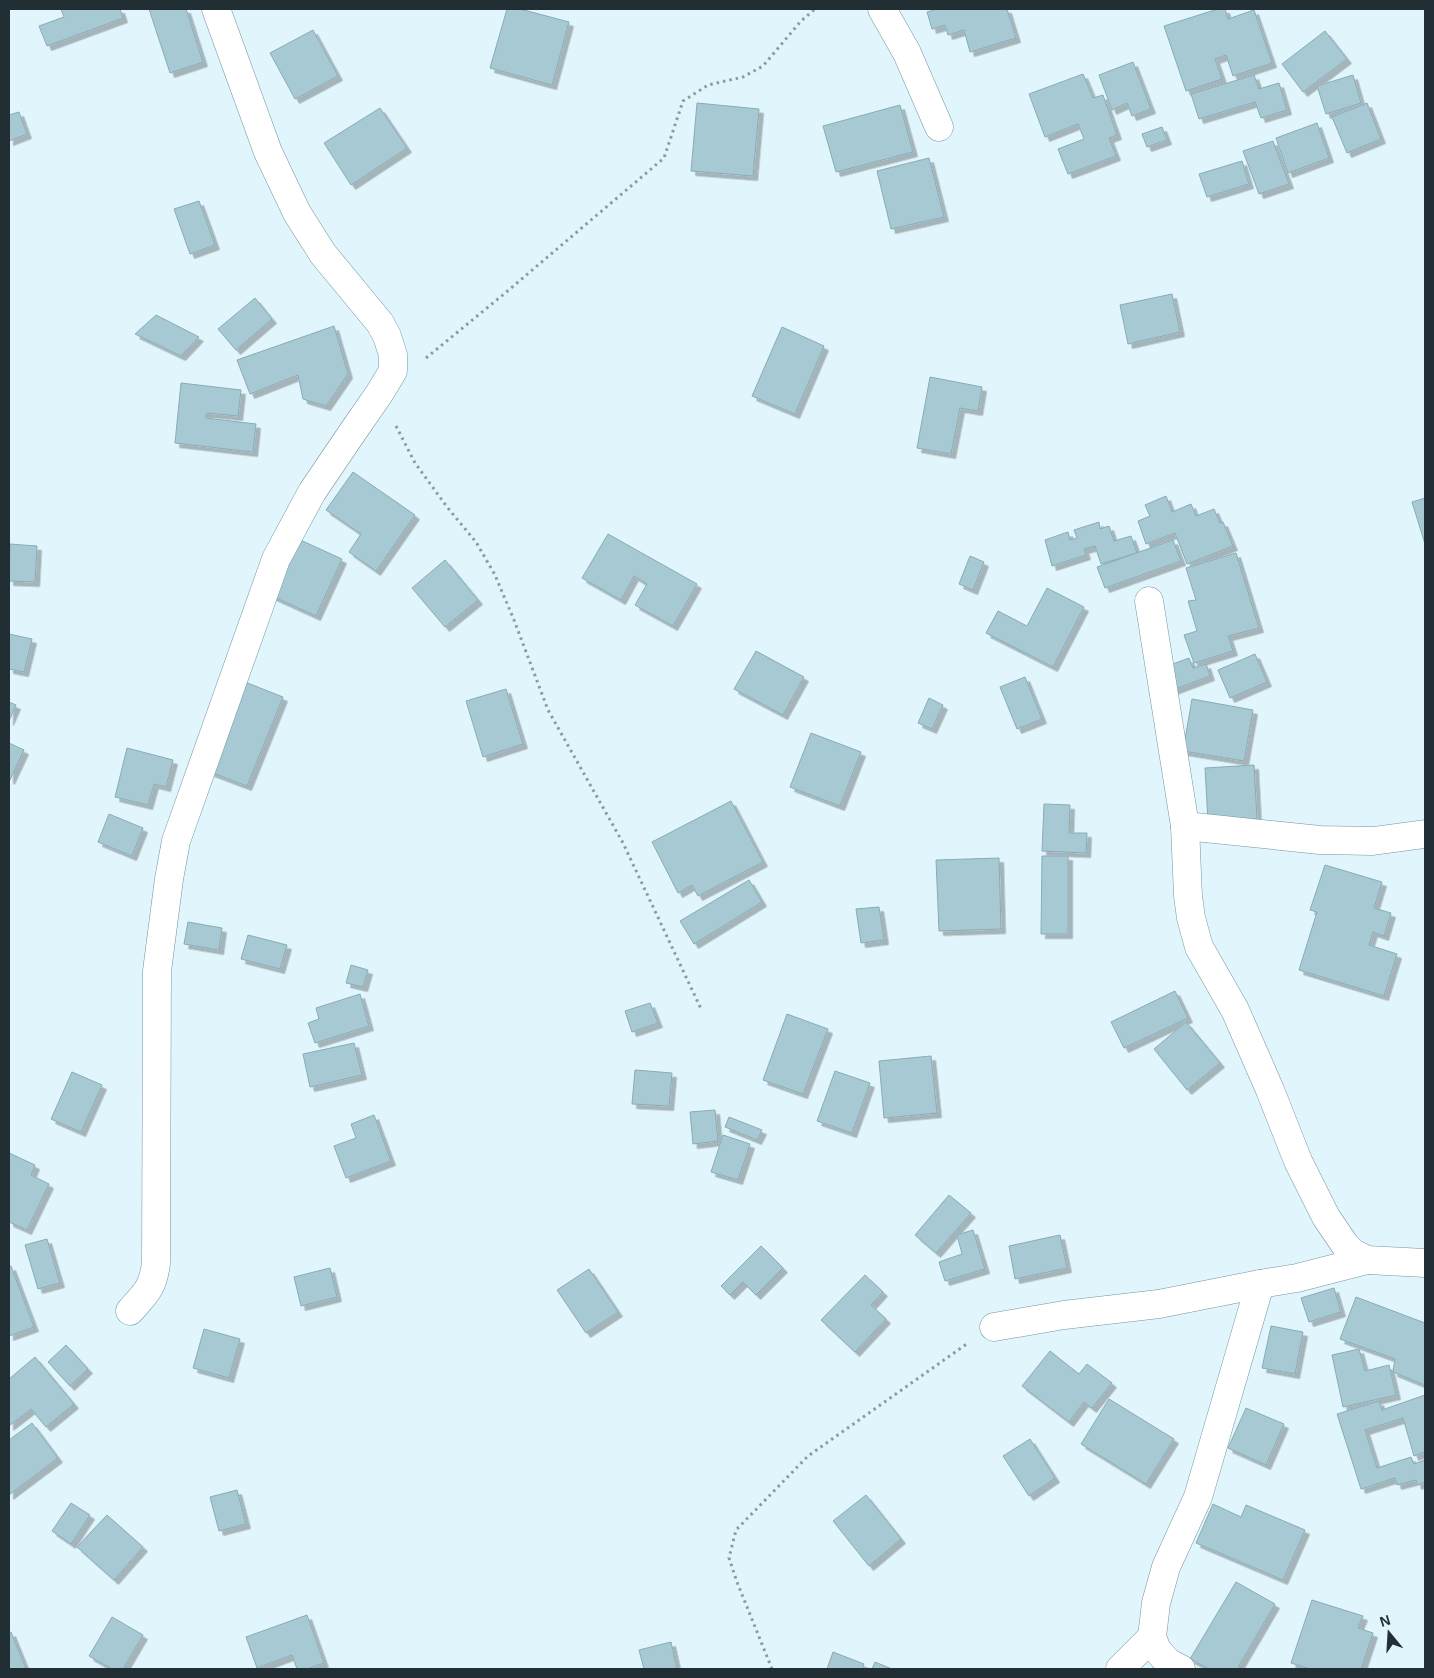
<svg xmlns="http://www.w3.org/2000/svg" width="1434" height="1678" viewBox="0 0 1434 1678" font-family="Arial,sans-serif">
	<defs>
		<filter id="shadow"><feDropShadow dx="4.5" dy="4.5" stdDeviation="0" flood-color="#0004"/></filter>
	</defs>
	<rect width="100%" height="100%" fill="#e0f5fc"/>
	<g fill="#a7c9d4" stroke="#89abb5" filter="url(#shadow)">
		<polygon points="61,9 120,9 123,18 47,46 39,26 64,17"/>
		<polygon points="149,9 186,9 203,62 170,73"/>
		<polygon points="507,9 520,9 569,22 552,85 490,68"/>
		<polygon points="937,9 1007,9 1016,38 970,52 964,30 948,35 945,25 932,29 927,12"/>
		<polygon points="1218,9 1225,9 1228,19 1254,10 1272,63 1233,76 1226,55 1215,59 1222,79 1186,91 1164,26"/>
		<polygon points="313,30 338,76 295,99 270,53"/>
		<polygon points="1325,31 1347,59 1303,92 1282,64"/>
		<polygon points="1133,62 1151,109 1132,116 1127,103 1112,110 1099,75"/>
		<polygon points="1083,74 1093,98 1103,95 1117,135 1109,138 1116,156 1068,174 1058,149 1084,139 1078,124 1045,137 1029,94"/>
		<polygon points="1254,75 1259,89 1279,83 1287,110 1261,118 1255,102 1199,119 1191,94"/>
		<polygon points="1353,75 1361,103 1326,114 1317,86"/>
		<polygon points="697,103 759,109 753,176 691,171"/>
		<polygon points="1367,103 1381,139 1347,153 1332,117"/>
		<polygon points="900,105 913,152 836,172 823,126"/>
		<polygon points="380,108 407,148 351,185 324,143"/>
		<polygon points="19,112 27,134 9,141 9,115"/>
		<polygon points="1317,123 1329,158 1288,173 1276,138"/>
		<polygon points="1162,127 1167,140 1147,147 1142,134"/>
		<polygon points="1273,141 1289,184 1259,194 1243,151"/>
		<polygon points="929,158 944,217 891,229 877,171"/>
		<polygon points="1242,161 1249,184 1207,197 1199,174"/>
		<polygon points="199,201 215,245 190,254 174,209"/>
		<polygon points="1172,294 1180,332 1128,344 1120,305"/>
		<polygon points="255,298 272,319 236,350 218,329"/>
		<polygon points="156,315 199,337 181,356 135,334"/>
		<polygon points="334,326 348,374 326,406 303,399 298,375 250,394 237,360"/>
		<polygon points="782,327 824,346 795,414 752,396"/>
		<polygon points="930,377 982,387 978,411 960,408 951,454 917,448"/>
		<polygon points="181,383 241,390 238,416 207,413 206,418 256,424 253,452 175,443"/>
		<polygon points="353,472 415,515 376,571 349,552 361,534 326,510"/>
		<polygon points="1166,496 1172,512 1191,504 1196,516 1214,509 1220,523 1223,522 1233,546 1187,564 1175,533 1146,544 1138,521 1150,516 1145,505"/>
		<polygon points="1425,498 1425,544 1412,502"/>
		<polygon points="1099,522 1100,529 1109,526 1114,541 1131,536 1137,553 1101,564 1095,546 1084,549 1086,555 1052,566 1045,540 1068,532 1070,540 1077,538 1074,530"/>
		<polygon points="608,534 697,584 673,626 635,605 647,584 634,576 621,600 582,578"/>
		<polygon points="298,539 342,559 316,616 272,596"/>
		<polygon points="1173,540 1181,561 1105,588 1097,567"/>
		<polygon points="10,544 37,546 35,582 9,581"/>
		<polygon points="1236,553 1259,628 1228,636 1233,651 1194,663 1184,635 1197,631 1188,601 1196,600 1186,568"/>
		<polygon points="970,556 984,562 973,590 959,584"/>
		<polygon points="445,560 478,600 445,627 412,588"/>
		<polygon points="1047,588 1084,607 1053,667 986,633 998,611 1027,626"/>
		<polygon points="9,634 32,639 24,672 9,669"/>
		<polygon points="756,651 804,677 783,715 734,689"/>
		<polygon points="1255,654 1267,682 1230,698 1218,670"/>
		<polygon points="1189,658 1193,668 1206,664 1210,676 1170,691 1162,668"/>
		<polygon points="1025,677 1042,719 1017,729 1000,687"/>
		<polygon points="245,682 283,697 247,786 210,772"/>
		<polygon points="506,689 523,744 483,757 466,701"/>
		<polygon points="929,698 943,705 932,729 918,723"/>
		<polygon points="1192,699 1253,710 1244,761 1183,751"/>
		<polygon points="9,702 16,705 9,721"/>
		<polygon points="811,733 861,752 840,806 790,787"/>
		<polygon points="9,743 24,750 10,780 9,779"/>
		<polygon points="127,748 173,760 166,787 154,784 148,805 115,797"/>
		<polygon points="1254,765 1257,819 1208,822 1205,768"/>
		<polygon points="731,801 763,862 698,896 692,885 678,893 652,842"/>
		<polygon points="1044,804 1070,805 1069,833 1087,833 1086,853 1042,851"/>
		<polygon points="109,814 143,828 132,856 98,842"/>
		<polygon points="1042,856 1068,856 1068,934 1041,934"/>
		<polygon points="999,858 1001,929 939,931 936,860"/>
		<polygon points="1325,865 1382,882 1374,908 1391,913 1384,936 1373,932 1369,945 1397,954 1384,996 1299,970 1317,912 1310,910"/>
		<polygon points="749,880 762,902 694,944 680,921"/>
		<polygon points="879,907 884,940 861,943 856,909"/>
		<polygon points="188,922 222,928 219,950 184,944"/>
		<polygon points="248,935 287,945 280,969 241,959"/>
		<polygon points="351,965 368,970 363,987 346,983"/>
		<polygon points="1175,991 1188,1018 1124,1048 1111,1022"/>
		<polygon points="360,994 369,1026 315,1043 308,1023 319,1019 316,1008"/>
		<polygon points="650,1003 658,1023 632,1032 625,1011"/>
		<polygon points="787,1014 828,1029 803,1094 763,1080"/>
		<polygon points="1186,1022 1220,1063 1187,1090 1154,1049"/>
		<polygon points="354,1043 362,1075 310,1087 303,1054"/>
		<polygon points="931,1056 937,1113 884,1118 879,1061"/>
		<polygon points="635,1070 672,1073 669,1106 632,1104"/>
		<polygon points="835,1071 870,1083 852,1133 817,1121"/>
		<polygon points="72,1072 102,1085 81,1132 51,1119"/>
		<polygon points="715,1110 718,1141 693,1144 690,1112"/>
		<polygon points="374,1115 391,1161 346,1178 334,1146 356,1138 351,1124"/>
		<polygon points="729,1117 762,1130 757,1140 725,1127"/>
		<polygon points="723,1135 750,1144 738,1180 711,1172"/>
		<polygon points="9,1153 35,1165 31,1175 49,1184 27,1230 9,1222"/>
		<polygon points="949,1195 971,1213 936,1253 915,1235"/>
		<polygon points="973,1230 985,1269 945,1281 939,1262 962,1254 957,1235"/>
		<polygon points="1060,1235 1067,1268 1015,1279 1009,1246"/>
		<polygon points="47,1239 60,1283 38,1289 25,1245"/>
		<polygon points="761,1246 783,1268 756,1295 743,1282 730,1295 721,1286"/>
		<polygon points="11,1266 34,1327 9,1336 9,1267"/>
		<polygon points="330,1268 337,1297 301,1306 294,1277"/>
		<polygon points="589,1269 618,1312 586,1333 557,1290"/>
		<polygon points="865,1275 883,1292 871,1305 886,1319 855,1352 821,1320"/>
		<polygon points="1334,1288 1341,1312 1309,1322 1301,1298"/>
		<polygon points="1356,1297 1425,1323 1425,1385 1393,1372 1395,1359 1340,1339"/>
		<polygon points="1271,1326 1303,1332 1295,1374 1262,1368"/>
		<polygon points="204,1329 240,1339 229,1378 193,1368"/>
		<polygon points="66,1345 88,1369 70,1386 48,1362"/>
		<polygon points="1359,1349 1365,1371 1389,1365 1396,1395 1343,1407 1332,1355"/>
		<polygon points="1050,1351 1079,1374 1087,1364 1112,1383 1092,1408 1084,1402 1069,1422 1022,1386"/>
		<polygon points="35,1357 74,1404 46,1427 31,1409 9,1426 9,1379"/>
		<polygon points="1425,1395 1425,1452 1414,1456 1403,1418 1365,1430 1377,1468 1411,1457 1414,1464 1425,1460 1425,1482 1417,1485 1416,1480 1397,1485 1395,1478 1361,1489 1337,1414 1379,1401 1382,1410"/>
		<polygon points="1109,1399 1174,1439 1146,1484 1081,1444"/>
		<polygon points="1246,1408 1284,1424 1266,1465 1228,1448"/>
		<polygon points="32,1423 58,1458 9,1495 9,1440"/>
		<polygon points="1030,1439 1055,1478 1029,1496 1003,1456"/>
		<polygon points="237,1490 246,1524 219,1531 210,1497"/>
		<polygon points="866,1495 901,1539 869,1566 833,1521"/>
		<polygon points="71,1503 90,1515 71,1544 52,1531"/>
		<polygon points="1213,1504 1241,1517 1246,1505 1305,1530 1283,1580 1196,1543"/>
		<polygon points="107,1515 143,1547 114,1580 77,1547"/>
		<polygon points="1236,1582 1275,1604 1237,1669 1209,1669 1190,1659"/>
		<polygon points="1312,1600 1363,1616 1358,1628 1373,1633 1361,1669 1310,1669 1291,1663"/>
		<polygon points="307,1615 324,1663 307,1669 297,1669 292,1655 257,1668 246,1637"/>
		<polygon points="112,1617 143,1635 123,1669 112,1669 89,1656"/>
		<polygon points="11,1632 26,1669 9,1669 9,1633"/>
		<polygon points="671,1642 677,1669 644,1669 639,1650"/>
		<polygon points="833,1652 864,1664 862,1669 827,1669"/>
		<polygon points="875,1662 892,1669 872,1669"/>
	</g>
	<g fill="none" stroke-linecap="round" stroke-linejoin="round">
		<g stroke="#74959f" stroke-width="29">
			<g id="minor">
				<polyline points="882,9 907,53 939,127"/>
				<polyline points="1149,601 1185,826 1188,896 1191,918 1199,947 1235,1010 1270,1090 1298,1161 1326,1217 1345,1245 1353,1253 1367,1260 1425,1263"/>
				<polyline points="1185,826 1320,840 1373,841 1425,834"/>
				<path d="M130,1311C146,1293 153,1288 156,1263L157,971L169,879L176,841L276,559L312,492L354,430L379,394L393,371V355L387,336L380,323L323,254L297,213L268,152L216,9"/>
				<polyline points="994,1327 1064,1315 1159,1304 1260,1284 1297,1278 1367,1260"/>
				<polyline points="1120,1669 1152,1637"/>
				<polyline points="1181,1669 1168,1662 1157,1650 1152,1637 1156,1603 1166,1567 1198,1497 1260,1284"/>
			</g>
		</g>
		<g stroke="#8a9ca2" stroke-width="3" stroke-dasharray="2.5 4" stroke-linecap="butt">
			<polyline points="426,358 504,294 664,158 683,101 708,85 743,77 763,66 801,21 815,9"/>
			<polyline points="396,426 415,463 447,507 476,542 495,575 514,620 548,710 623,843 702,1011"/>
			<polyline points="772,1669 737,1582 729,1558 736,1530 808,1456 968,1343"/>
		</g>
		<use href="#minor" stroke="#fff" stroke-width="28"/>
	</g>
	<rect width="1434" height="1678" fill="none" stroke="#212e33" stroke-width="20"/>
	<g transform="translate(1389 1633) rotate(342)" stroke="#e0f5fc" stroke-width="4" paint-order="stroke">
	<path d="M0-4L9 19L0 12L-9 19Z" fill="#212e33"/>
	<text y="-8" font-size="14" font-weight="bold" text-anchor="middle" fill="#212e33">N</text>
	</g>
</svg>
